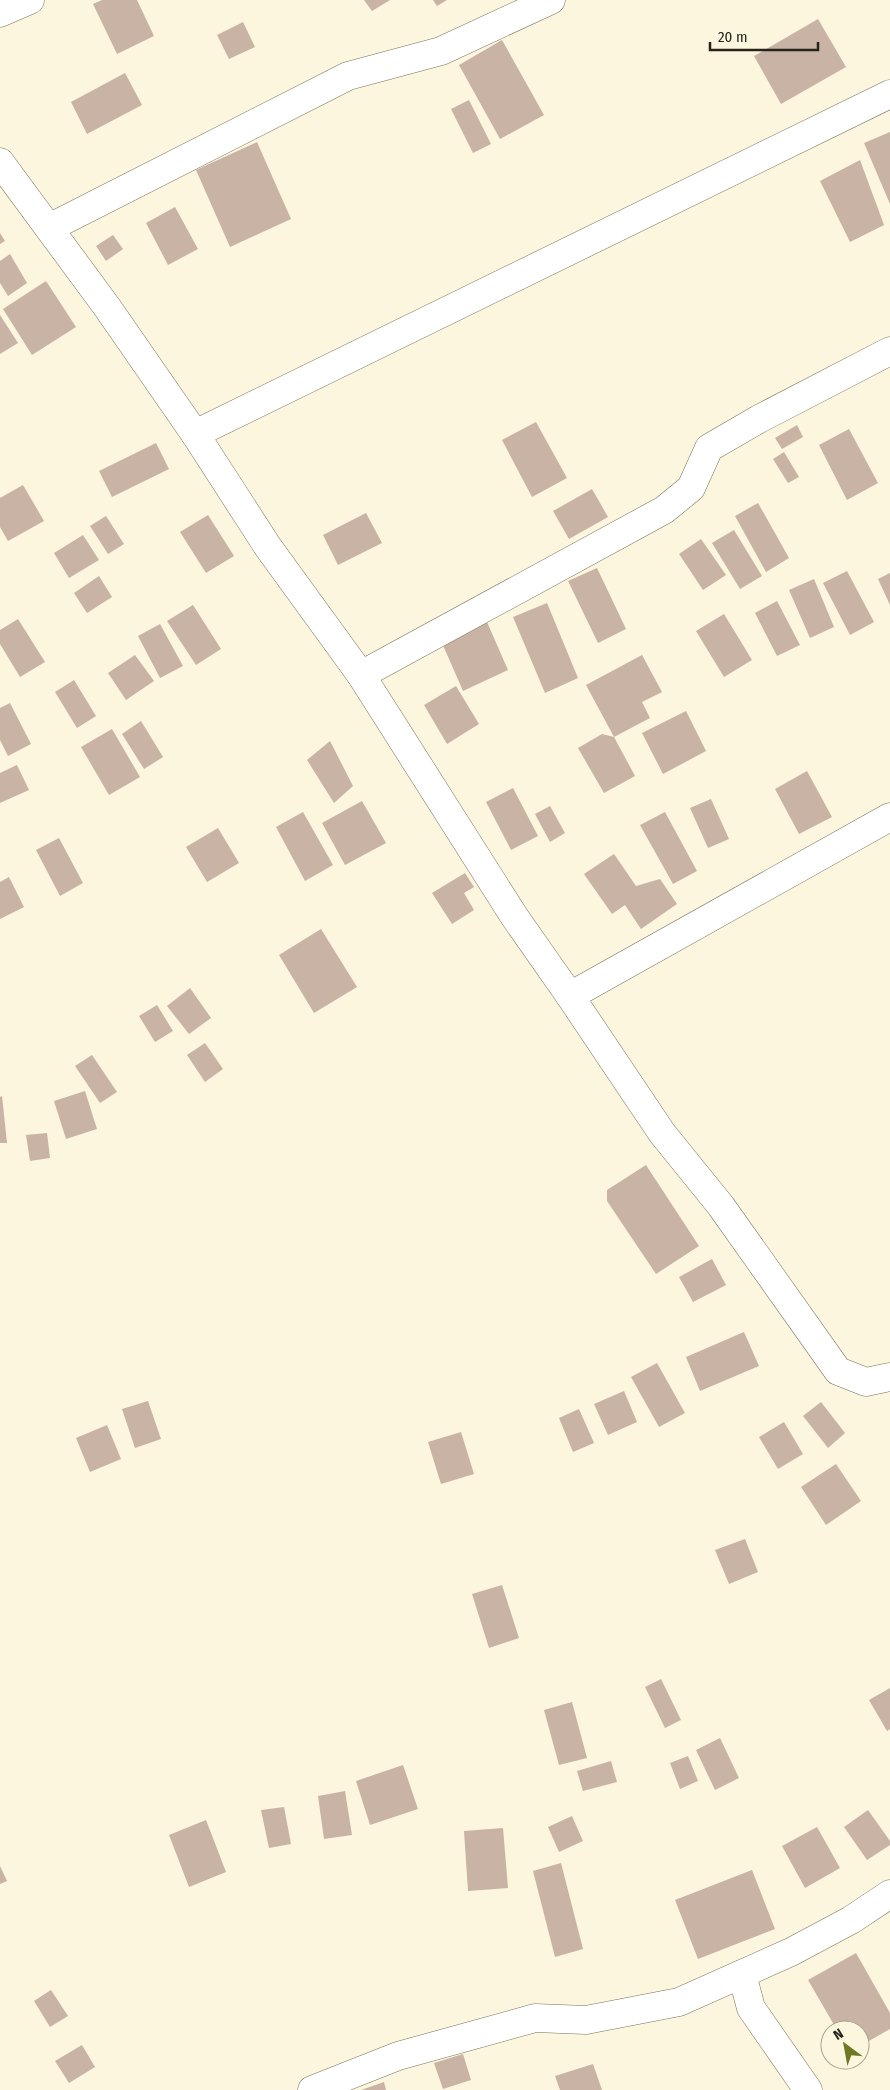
<svg xmlns="http://www.w3.org/2000/svg" width="890" height="2090" viewBox="0 0 890 2090" font-family="'Fira Sans Condensed',sans-serif">
	<rect width="100%" height="100%" fill="#fcf6de"/>
	<g fill="#c8b3a5">
		<polygon points="102,0 137,0 154,36 117,54 93,4"/>
		<polygon points="364,0 390,0 372,11"/>
		<polygon points="433,0 447,0 437,6"/>
		<polygon points="818,19 846,67 781,104 754,56"/>
		<polygon points="243,22 255,47 229,59 217,35"/>
		<polygon points="502,40 544,115 500,139 459,65"/>
		<polygon points="125,73 142,105 87,134 71,102"/>
		<polygon points="469,100 491,144 473,153 451,109"/>
		<polygon points="890,132 890,204 864,143"/>
		<polygon points="257,142 291,219 230,247 196,170"/>
		<polygon points="860,160 884,225 850,242 820,181"/>
		<polygon points="175,207 198,249 168,265 146,223"/>
		<polygon points="0,233 5,241 0,244"/>
		<polygon points="113,235 123,249 106,261 96,246"/>
		<polygon points="10,254 27,283 8,296 0,283 0,261"/>
		<polygon points="46,281 76,327 32,355 3,309"/>
		<polygon points="0,315 18,343 0,354"/>
		<polygon points="536,422 567,478 532,497 502,440"/>
		<polygon points="797,425 803,437 782,449 775,438"/>
		<polygon points="849,429 878,483 847,500 819,445"/>
		<polygon points="156,443 169,469 112,497 99,471"/>
		<polygon points="784,452 799,477 788,483 773,459"/>
		<polygon points="23,485 44,521 8,541 0,527 0,498"/>
		<polygon points="592,489 608,517 569,539 553,511"/>
		<polygon points="758,503 789,558 766,572 735,516"/>
		<polygon points="366,513 382,543 338,565 323,535"/>
		<polygon points="208,515 234,556 206,573 180,532"/>
		<polygon points="106,516 124,544 108,554 90,526"/>
		<polygon points="734,530 762,576 740,589 712,543"/>
		<polygon points="83,535 99,560 69,578 54,553"/>
		<polygon points="701,539 726,575 703,590 679,554"/>
		<polygon points="597,568 626,629 598,643 568,581"/>
		<polygon points="847,571 874,622 850,635 823,583"/>
		<polygon points="890,573 890,605 878,579"/>
		<polygon points="99,576 112,597 87,613 74,593"/>
		<polygon points="814,579 834,627 810,638 789,590"/>
		<polygon points="777,601 800,645 777,656 755,613"/>
		<polygon points="547,603 578,678 545,693 513,617"/>
		<polygon points="193,605 221,649 196,665 167,621"/>
		<polygon points="724,614 752,660 724,677 696,631"/>
		<polygon points="18,619 45,662 20,677 0,644 0,630"/>
		<polygon points="487,622 508,670 463,691 442,643"/>
		<polygon points="160,624 183,666 160,678 138,636"/>
		<polygon points="135,655 154,681 126,700 108,673"/>
		<polygon points="642,655 662,692 642,702 650,718 614,737 586,685"/>
		<polygon points="74,680 96,716 77,728 55,692"/>
		<polygon points="456,686 479,724 447,744 424,705"/>
		<polygon points="10,703 31,744 8,756 0,740 0,708"/>
		<polygon points="686,711 706,751 663,774 642,733"/>
		<polygon points="141,721 163,757 144,769 122,734"/>
		<polygon points="112,729 140,777 109,795 81,747"/>
		<polygon points="602,734 614,737 635,776 604,793 578,748"/>
		<polygon points="330,741 353,786 334,803 307,760"/>
		<polygon points="17,765 29,790 0,803 0,773"/>
		<polygon points="807,771 832,817 799,834 775,789"/>
		<polygon points="513,788 538,836 511,850 486,802"/>
		<polygon points="711,799 729,839 708,848 690,808"/>
		<polygon points="362,801 386,843 345,865 322,823"/>
		<polygon points="550,806 565,833 550,842 535,814"/>
		<polygon points="303,812 333,865 305,881 276,827"/>
		<polygon points="665,812 697,871 673,884 640,825"/>
		<polygon points="218,828 239,863 207,882 186,847"/>
		<polygon points="59,838 83,883 60,896 36,850"/>
		<polygon points="614,854 636,886 660,879 677,904 641,929 625,905 612,914 584,874"/>
		<polygon points="465,873 474,887 464,893 474,910 452,924 432,893"/>
		<polygon points="9,877 24,907 0,919 0,882"/>
		<polygon points="321,929 357,987 314,1013 279,955"/>
		<polygon points="190,988 211,1018 189,1034 167,1006"/>
		<polygon points="157,1005 173,1031 155,1042 139,1016"/>
		<polygon points="205,1043 223,1069 205,1082 187,1055"/>
		<polygon points="92,1055 117,1092 100,1103 75,1066"/>
		<polygon points="85,1091 97,1129 66,1139 54,1101"/>
		<polygon points="2,1096 7,1143 0,1143 0,1097"/>
		<polygon points="47,1133 50,1158 30,1161 26,1135"/>
		<polygon points="646,1165 699,1246 656,1274 607,1201 607,1190"/>
		<polygon points="712,1259 726,1285 693,1302 679,1277"/>
		<polygon points="744,1332 759,1366 700,1391 686,1357"/>
		<polygon points="657,1363 685,1413 659,1427 631,1377"/>
		<polygon points="624,1391 637,1422 608,1435 594,1404"/>
		<polygon points="148,1401 161,1439 135,1448 122,1409"/>
		<polygon points="821,1402 845,1433 828,1448 803,1416"/>
		<polygon points="579,1409 594,1443 573,1452 559,1418"/>
		<polygon points="784,1422 803,1454 778,1469 759,1437"/>
		<polygon points="107,1425 121,1459 90,1472 76,1438"/>
		<polygon points="461,1432 474,1474 441,1484 428,1442"/>
		<polygon points="836,1464 861,1501 826,1525 801,1487"/>
		<polygon points="745,1539 758,1572 729,1584 715,1550"/>
		<polygon points="502,1585 519,1638 489,1648 472,1594"/>
		<polygon points="661,1679 681,1720 665,1728 645,1687"/>
		<polygon points="890,1688 890,1729 887,1731 869,1700"/>
		<polygon points="572,1702 587,1758 559,1765 544,1710"/>
		<polygon points="720,1738 739,1778 715,1790 696,1750"/>
		<polygon points="688,1756 698,1781 680,1789 670,1763"/>
		<polygon points="611,1761 617,1782 583,1791 577,1771"/>
		<polygon points="403,1765 418,1809 370,1825 356,1781"/>
		<polygon points="345,1791 352,1835 324,1839 318,1796"/>
		<polygon points="284,1807 291,1844 269,1848 261,1810"/>
		<polygon points="868,1810 890,1841 890,1845 867,1860 844,1827"/>
		<polygon points="572,1816 583,1841 559,1852 548,1827"/>
		<polygon points="206,1820 226,1872 189,1887 169,1835"/>
		<polygon points="817,1827 840,1868 805,1888 782,1846"/>
		<polygon points="503,1828 508,1888 468,1891 464,1831"/>
		<polygon points="561,1863 583,1949 555,1957 533,1871"/>
		<polygon points="0,1866 7,1881 0,1884"/>
		<polygon points="752,1870 775,1929 698,1959 675,1900"/>
		<polygon points="856,1953 890,2013 890,2029 860,2046 860,2030 837,2030 808,1980"/>
		<polygon points="51,1990 68,2016 50,2027 34,2001"/>
		<polygon points="82,2045 95,2067 69,2083 55,2061"/>
		<polygon points="463,2054 471,2080 443,2089 434,2063"/>
		<polygon points="593,2064 602,2090 560,2090 555,2076"/>
		<polygon points="384,2082 386,2090 361,2090"/>
	</g>
	<g fill="none" stroke-linecap="round" stroke-linejoin="round">
		<g stroke="#79735f" stroke-width="29">
			<g id="street">
				<polyline points="0,13 30,0"/>
				<polyline points="0,162 107,307 195,434 268,547 361,675 514,916 570,996 662,1133 721,1206 838,1371 866,1382 890,1377"/>
				<polyline points="49,228 348,76 441,51 551,0"/>
				<polyline points="195,434 890,94"/>
				<polyline points="361,675 664,510 691,488 709,448 759,419 890,351"/>
				<polyline points="570,996 890,817"/>
				<polyline points="742,1974 751,2008 808,2090"/>
				<polyline points="312,2090 398,2056 535,2018 586,2020 679,2002 791,1952 851,1920 890,1894"/>
			</g>
		</g>
		<use href="#street" stroke="#fff" stroke-width="28"/>
	</g>
	<g transform="translate(845 2045) rotate(328)"><circle r="24" fill="#fcf6de" stroke="#a6a290"/>
	<path d="M0-4L9 19L0 12L-9 19Z" fill="#717822"/>
	<text y="-8" font-size="14" font-weight="bold" text-anchor="middle" fill="#25231b">N</text>
	</g>
	<path d="M710 42v8h108v-8" fill="none" stroke="#25231b" stroke-width="2.5"/>
	<text x="718" y="42" font-size="15" fill="#25231b" stroke="#fcf6de" stroke-width="4" paint-order="stroke">20 m</text>
</svg>
